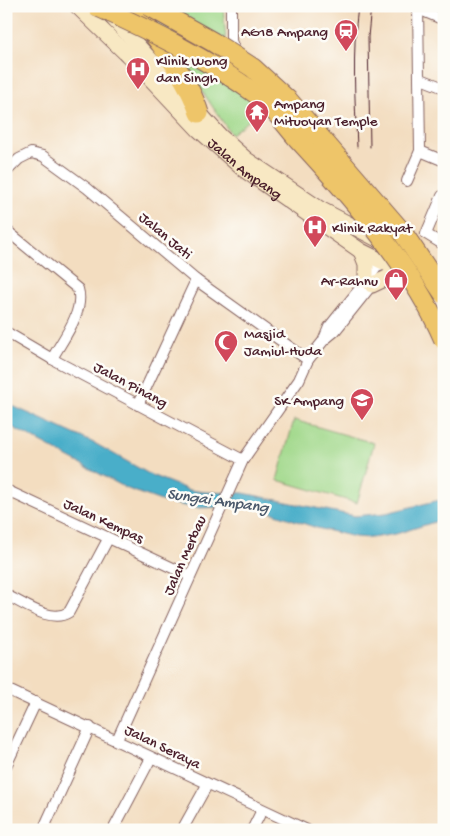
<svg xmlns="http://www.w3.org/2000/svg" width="450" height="836" viewBox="0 0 450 836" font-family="'Gochi Hand',sans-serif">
	<rect width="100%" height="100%" fill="#fdfcf7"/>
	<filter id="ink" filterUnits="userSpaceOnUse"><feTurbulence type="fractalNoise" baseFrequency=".02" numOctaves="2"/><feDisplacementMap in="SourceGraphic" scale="10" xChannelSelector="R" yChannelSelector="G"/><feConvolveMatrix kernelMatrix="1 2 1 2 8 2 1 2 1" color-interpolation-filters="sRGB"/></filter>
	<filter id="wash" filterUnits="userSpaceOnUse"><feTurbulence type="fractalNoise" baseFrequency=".0096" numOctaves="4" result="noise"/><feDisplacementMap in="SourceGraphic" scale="20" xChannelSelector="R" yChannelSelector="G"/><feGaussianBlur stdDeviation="1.12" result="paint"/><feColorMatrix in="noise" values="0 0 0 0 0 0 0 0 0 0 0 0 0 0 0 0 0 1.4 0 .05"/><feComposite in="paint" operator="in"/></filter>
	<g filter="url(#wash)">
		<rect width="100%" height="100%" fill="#f3ddc0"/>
		<g fill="#a0d88a" stroke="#757c5a">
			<polygon points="135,6 223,6 228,62 275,100 231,134 158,26"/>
			<polygon points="294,420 374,443 357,503 277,480"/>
		</g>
		<polygon fill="#4aaec9" stroke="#4a667a" points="6,403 96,444 151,475 189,490 205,492 243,493 355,516 386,513 444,499 444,519 396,534 371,538 355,537 317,528 253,506 197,508 164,502 128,489 6,424"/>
	</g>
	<g filter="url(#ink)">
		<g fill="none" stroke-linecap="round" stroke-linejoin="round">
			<g stroke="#85625f" stroke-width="12">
				<g id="street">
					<polyline points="231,6 231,41 237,55"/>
					<polyline points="418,9 444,20"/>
					<polyline points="421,79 444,88"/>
					<polyline points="420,151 444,161"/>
					<polyline points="6,172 19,159 31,153 43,156 87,188 196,280 308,360"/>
					<polyline points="407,181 420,151 418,6"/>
					<polyline points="442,196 426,234 444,245"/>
					<path d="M6,230L78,289C85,312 62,340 52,359"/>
					<polyline points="6,332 52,359 243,460"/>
					<polyline points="324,339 329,327 377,267 385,264"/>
					<polyline points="138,405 196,280"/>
					<polyline points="6,490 190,576"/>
					<path d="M6,595C25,604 51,624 69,612L108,539"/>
					<polyline points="6,689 307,830"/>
					<polyline points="117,740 243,460 299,380 308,360 324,340 335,331 375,281"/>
					<polyline points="6,766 36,702"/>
					<polyline points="43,830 90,727"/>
					<polyline points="113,830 151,758"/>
					<polyline points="182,830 207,785"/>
					<polyline points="252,830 262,810"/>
				</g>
			</g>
			<g stroke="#85625f" stroke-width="17">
				<g id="secondary">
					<path id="s1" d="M77,6L135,62L199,130L243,169L361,251L410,275"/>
					<polyline points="109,14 220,136 247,160 320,209 385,243"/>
					<polyline points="361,251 366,264 366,280"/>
					<polyline points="372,285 393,275 405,273"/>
				</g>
			</g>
			<g stroke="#85625f" stroke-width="21">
				<path id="highway" d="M129,6C154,32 189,80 199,113"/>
			</g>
			<use href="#street" stroke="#fff" stroke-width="10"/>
			<use href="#secondary" stroke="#f8e8c3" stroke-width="15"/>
			<use href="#highway" stroke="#eec569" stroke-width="19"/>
			<g stroke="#4a1f2b" stroke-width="1">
				<path d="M357,147C355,100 352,53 358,6"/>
				<polyline points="370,147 368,37 371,6"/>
			</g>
			<g stroke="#85625f" stroke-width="21" stroke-linecap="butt">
				<g id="highway-bridge">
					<path d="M96,6C153,32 208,59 259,96C273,107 285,124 297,138C350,195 414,269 444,340"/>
					<polyline points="149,6 213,42 253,68 289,101 403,233 444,294"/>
				</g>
			</g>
			<use href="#highway-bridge" stroke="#eec569" stroke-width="19"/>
		</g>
	</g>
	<defs>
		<g id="station-pin" transform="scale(1.25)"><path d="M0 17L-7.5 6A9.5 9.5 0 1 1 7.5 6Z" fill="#d1495b" stroke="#fdfcf7"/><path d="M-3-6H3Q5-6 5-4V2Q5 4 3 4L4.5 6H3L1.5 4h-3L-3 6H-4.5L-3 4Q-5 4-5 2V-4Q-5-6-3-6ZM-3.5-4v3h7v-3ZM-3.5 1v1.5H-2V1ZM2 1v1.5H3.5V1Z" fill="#fff"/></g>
		<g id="hospital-pin" transform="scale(1.25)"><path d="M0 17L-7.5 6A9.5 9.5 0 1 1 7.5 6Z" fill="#d1495b" stroke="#fdfcf7"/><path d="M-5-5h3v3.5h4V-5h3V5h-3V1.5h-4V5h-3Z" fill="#fff"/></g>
		<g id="temple-pin" transform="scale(1.25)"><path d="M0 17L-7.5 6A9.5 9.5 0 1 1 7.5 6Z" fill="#d1495b" stroke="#fdfcf7"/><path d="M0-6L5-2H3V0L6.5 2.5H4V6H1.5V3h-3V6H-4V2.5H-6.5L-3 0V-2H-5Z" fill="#fff"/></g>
		<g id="shop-pin" transform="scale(1.25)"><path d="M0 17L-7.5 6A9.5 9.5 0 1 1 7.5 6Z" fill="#d1495b" stroke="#fdfcf7"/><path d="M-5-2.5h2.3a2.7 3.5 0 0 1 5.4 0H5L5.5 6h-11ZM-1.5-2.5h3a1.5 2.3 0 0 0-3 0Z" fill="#fff"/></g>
		<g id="mosque-pin" transform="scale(1.25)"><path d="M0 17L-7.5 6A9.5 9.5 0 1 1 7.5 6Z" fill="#d1495b" stroke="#fdfcf7"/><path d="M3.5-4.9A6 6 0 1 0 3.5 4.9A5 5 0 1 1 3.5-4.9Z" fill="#fff"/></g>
		<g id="school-pin" transform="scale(1.25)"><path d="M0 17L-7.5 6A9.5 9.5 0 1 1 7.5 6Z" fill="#d1495b" stroke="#fdfcf7"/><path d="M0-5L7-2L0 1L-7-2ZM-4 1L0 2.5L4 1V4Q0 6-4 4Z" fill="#fff"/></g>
	</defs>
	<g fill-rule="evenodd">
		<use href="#station-pin" x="346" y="31"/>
		<use href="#hospital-pin" x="138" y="69"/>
		<use href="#temple-pin" x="257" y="112"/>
		<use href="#hospital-pin" x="315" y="227"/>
		<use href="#shop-pin" x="396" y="280"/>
		<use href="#mosque-pin" x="226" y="342"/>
		<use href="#school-pin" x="362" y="400"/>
	</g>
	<g text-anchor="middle" stroke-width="5" stroke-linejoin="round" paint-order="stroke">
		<g font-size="15" fill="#4a1f2b" stroke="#fdfcf7" text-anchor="start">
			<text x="328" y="36" text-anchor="end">AG18 Ampang</text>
			<text x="156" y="65">Klinik Wong<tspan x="156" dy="17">dan Singh</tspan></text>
			<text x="274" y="108">Ampang<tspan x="274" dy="17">Mituoyan Temple</tspan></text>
			<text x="332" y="232">Klinik Rakyat</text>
			<text x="378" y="285" text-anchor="end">Ar-Rahnu</text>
			<text x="244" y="338">Masjid<tspan x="244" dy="17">Jamiul-Huda</tspan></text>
			<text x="344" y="405" text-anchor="end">SK Ampang</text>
		</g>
		<g font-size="15" fill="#4a1f2b" stroke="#fdfcf7">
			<text dy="5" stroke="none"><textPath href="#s1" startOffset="234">Jalan Ampang</textPath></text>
			<text transform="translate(166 235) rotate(40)" y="5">Jalan Jati</text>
			<text transform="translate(131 384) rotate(28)" y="5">Jalan Pinang</text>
			<text transform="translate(104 520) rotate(25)" y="5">Jalan Kempas</text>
			<text transform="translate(184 555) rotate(-66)" y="5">Jalan Merbau</text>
			<text transform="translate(163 746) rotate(26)" y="5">Jalan Seraya</text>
		</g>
		<g font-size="16" font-style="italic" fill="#4a586a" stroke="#fdfcf7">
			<text transform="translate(218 499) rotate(8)" y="6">Sungai Ampang</text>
		</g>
	</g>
	<rect width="450" height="836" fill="none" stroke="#fdfcf7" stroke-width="25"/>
</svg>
